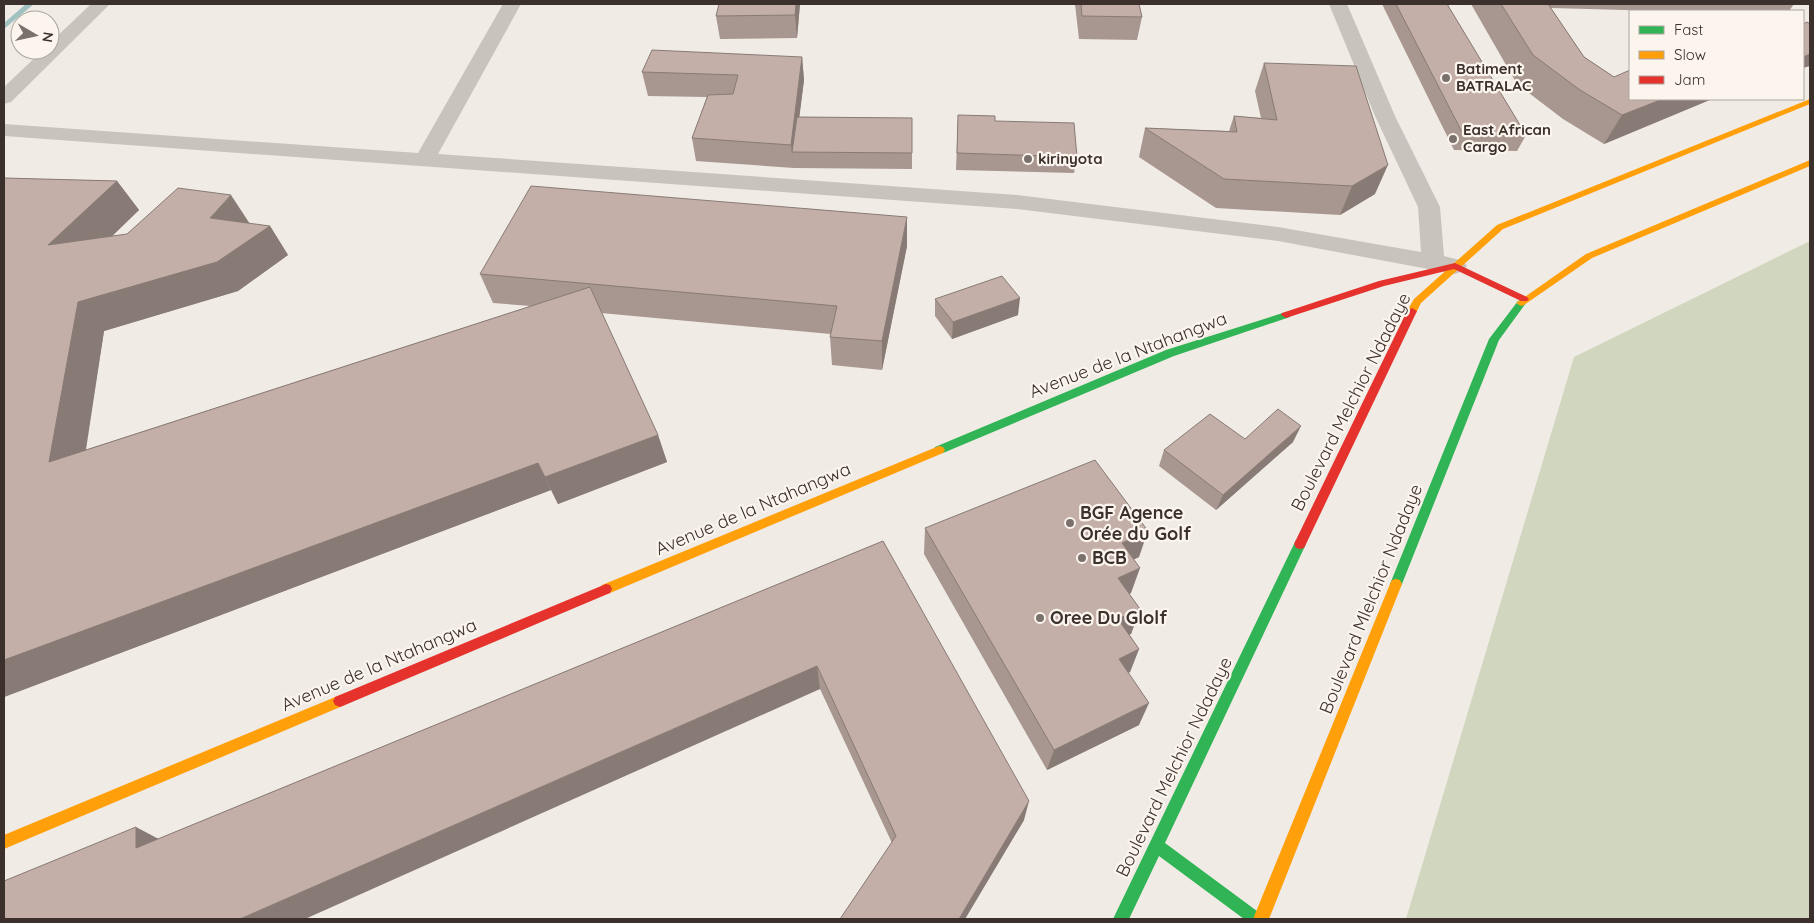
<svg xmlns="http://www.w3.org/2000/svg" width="1814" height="923" viewBox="0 0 1814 923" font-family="Quicksand,sans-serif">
	<rect width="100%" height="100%" fill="#f0ebe5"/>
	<polygon fill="#d1d6bf" points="1810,241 1810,919 1406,919 1574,357"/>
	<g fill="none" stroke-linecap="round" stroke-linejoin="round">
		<polygon fill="#a1c2c1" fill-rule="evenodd" points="26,4 34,4 4,29 4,23"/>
		<g fill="#c9c3be" fill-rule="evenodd">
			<polygon points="91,4 110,4 11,102 4,104 4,87 43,50 50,50 50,43"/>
			<polygon points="503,4 521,4 438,154 1017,195 1278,227 1421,252 1418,207 1375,116 1329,4 1347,4 1395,116 1440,207 1444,256 1463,261 1467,266 1463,271 1455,274 1278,241 1017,209 4,136 4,124 418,153"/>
		</g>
		<g fill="#30b455" fill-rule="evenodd">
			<polygon points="1521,300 1526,303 1499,340 1402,584 1400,588 1396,589 1392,588 1390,584 1489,339 1518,301"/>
			<polygon points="1286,312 1290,313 1291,315 1290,317 1174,356 943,453 935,453 933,450 935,447 1166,350"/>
			<polygon points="1300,539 1304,540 1306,544 1165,843 1261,914 1264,919 1244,919 1159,856 1129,919 1113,919 1294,544 1296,540"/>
		</g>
		<g fill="#ff9f0a" fill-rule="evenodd">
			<polygon points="1810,99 1810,104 1503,229 1421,303 1416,313 1412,314 1407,311 1414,299 1497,225"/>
			<polygon points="1810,160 1810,166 1592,258 1524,305 1521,306 1516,303 1586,254"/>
			<polygon points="939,446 943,447 945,450 943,453 610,593 606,594 602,593 600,589 602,585"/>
			<polygon points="1396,579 1400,580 1402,584 1269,919 1253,919 1390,584 1392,580"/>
			<polygon points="340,695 345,697 347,701 345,705 4,849 4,835"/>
		</g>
		<g fill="#e5322d" fill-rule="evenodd">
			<polygon points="1455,263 1527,297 1529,299 1527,301 1521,301 1454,269 1384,286 1286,318 1281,315 1282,313 1379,281"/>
			<polygon points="1412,308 1417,311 1306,544 1304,548 1300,549 1296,548 1294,544 1407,311"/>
			<polygon points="606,584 610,585 612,589 610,593 345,705 340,707 335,705 333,701 335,697"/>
		</g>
	</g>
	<g fill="#a89690">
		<polygon points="719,4 800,4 797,38 720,39 716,16"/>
		<polygon points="1075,4 1139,4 1142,17 1137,40 1079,39"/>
		<polygon points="1382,4 1447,4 1526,135 1517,151 1454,150"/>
		<polygon points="1471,4 1794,4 1789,11 1662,11 1551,8 1584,57 1614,77 1712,99 1604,144 1563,119 1517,84"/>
		<polygon points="802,57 804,80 799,117 912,118 912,169 794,168 696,161 692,138 707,97 648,96 642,72"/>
		<polygon points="1264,63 1375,194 1340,215 1216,208 1139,157 1145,128 1229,131 1234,116 1261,118 1255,91"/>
		<polygon points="958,115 995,121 1077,157 1074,173 956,170"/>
		<polygon points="4,178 117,181 139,210 112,236 250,224 270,226 288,255 238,291 104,331 85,450 531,306 493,303 480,274 907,246 882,370 832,365 830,337 831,334 601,313 658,435 667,462 558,504 551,490 4,697"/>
		<polygon points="935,299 1018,315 952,339 935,316"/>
		<polygon points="1245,439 1293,442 1216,510 1159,466 1164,450"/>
		<polygon points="925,528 1139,557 1134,559 1131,593 1129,594 1140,609 1131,634 1129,634 1139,649 1130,672 1128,673 1139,725 1047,770 924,554"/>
		<polygon points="883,541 1024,820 965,919 840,919 892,843 820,689 158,839"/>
	</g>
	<g fill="#887a75">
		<polygon points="796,4 800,4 797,38 795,15"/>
		<polygon points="1810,54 1810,66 1803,68 1803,57"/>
		<polygon points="802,57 804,80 795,152 792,152 794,168 791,145"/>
		<polygon points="1663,99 1712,99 1604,144 1622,115"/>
		<polygon points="1388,165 1375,194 1340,215 1352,186"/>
		<polygon points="117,181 139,210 73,274 48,245"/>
		<polygon points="231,195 250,224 210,218"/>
		<polygon points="907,217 907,246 882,370 882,341"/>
		<polygon points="270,226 288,255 238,291 104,331 80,489 49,462 78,302"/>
		<polygon points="1020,298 1018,315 952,339 953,322"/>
		<polygon points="1301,426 1293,442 1216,510 1223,495"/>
		<polygon points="658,435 667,462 558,504 545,477"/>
		<polygon points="538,463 551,490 4,697 4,660"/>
		<polygon points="1148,531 1139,557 1114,569 1122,543"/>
		<polygon points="1140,568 1131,593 1110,603 1118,578"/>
		<polygon points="1140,609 1131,634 1110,643 1118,619"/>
		<polygon points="1139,649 1130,672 1110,682 1119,659"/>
		<polygon points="817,666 820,689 305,919 240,919"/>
		<polygon points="1149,703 1139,725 1047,770 1054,750"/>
		<polygon points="1029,801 1024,820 965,919 959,919"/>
		<polygon points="136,827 170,845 136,848"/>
	</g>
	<g fill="#c3afa7" stroke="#887a75">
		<polygon points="719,4 796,4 795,15 716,16"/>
		<polygon points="1081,4 1139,4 1142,17 1082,16"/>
		<polygon points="1396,4 1447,4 1526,135 1463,134"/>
		<polygon points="1501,4 1548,4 1584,57 1614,77 1630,70 1630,99 1663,99 1622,115 1580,90 1533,55"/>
		<polygon points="1807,22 1810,24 1810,54 1803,57 1803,24"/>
		<polygon points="652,50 802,57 791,145 692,138 708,95 733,94 738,75 642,72"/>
		<polygon points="1264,63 1356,66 1388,165 1352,186 1224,179 1145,128 1237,132 1234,116 1277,120"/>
		<polygon points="958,115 995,116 995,121 1074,123 1077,157 957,153"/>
		<polygon points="797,117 912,118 912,153 792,152"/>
		<polygon points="4,178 117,181 48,245 127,234 178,188 231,195 210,218 270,226 217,262 78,302 49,462 590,287 658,435 545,477 538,463 4,660"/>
		<polygon points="531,186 907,217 882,341 830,337 837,306 480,274"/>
		<polygon points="1002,276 1020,298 953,322 935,299"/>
		<polygon points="1278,409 1301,426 1223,495 1164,450 1210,414 1245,439"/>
		<polygon points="1095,460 1148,531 1122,543 1140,568 1118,578 1140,609 1118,619 1139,649 1119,659 1149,703 1054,750 925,528"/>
		<polygon points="883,541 1029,801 959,919 840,919 896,836 817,666 240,919 4,919 4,881 136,827 136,848"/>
	</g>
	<g fill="#7a716c" stroke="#fbf5ee" stroke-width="2">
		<circle cx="1446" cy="78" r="5"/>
		<circle cx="1453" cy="139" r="5"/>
		<circle cx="1028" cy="159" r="5"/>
		<circle cx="1070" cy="523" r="5"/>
		<circle cx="1082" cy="558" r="5"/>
		<circle cx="1040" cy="618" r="5"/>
	</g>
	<g text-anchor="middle" stroke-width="4.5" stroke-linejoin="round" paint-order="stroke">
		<g font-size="15" font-weight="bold" fill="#3b302b" stroke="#fbf5ee" text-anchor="start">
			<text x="1456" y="74">Batiment<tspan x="1456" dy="17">BATRALAC</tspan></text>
			<text x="1463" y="135">East African<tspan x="1463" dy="17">Cargo</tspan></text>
			<text x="1038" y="164">kirinyota</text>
		</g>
		<g font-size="18" fill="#3b302b" stroke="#fbf5ee">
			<text transform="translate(1128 355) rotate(-21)" y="6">Avenue de la Ntahangwa</text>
			<text transform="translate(1351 402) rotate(-63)" y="6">Boulevard Melchior Ndadaye</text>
			<text transform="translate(753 509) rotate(-23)" y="6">Avenue de la Ntahangwa</text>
			<text transform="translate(1371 599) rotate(-68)" y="6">Boulevard Mlelchior Ndadaye</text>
			<text transform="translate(379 665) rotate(-23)" y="6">Avenue de la Ntahangwa</text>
			<text transform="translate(1174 767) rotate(-64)" y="6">Boulevard Melchior Ndadaye</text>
		</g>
		<g font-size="18" font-weight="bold" fill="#3b302b" stroke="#fbf5ee" text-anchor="start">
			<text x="1080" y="519">BGF Agence<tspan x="1080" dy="21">Orée du Golf</tspan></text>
			<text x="1092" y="564">BCB</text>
			<text x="1050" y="624">Oree Du Glolf</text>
		</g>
	</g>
	<rect width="1814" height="923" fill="none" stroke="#3b302b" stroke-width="10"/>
	<rect x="1629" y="10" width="175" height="90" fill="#fbf5ee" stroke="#aea6a0"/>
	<rect x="1639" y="26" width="25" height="8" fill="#30b455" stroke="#aea6a0"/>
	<text x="1674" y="35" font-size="15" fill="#3b302b">Fast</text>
	<rect x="1639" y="51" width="25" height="8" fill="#ff9f0a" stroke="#aea6a0"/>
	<text x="1674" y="60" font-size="15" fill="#3b302b">Slow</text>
	<rect x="1639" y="76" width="25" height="8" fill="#e5322d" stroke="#aea6a0"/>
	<text x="1674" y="85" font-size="15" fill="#3b302b">Jam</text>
	<g transform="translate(35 35) rotate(99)"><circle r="24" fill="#fbf5ee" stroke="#aea6a0"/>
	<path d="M0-4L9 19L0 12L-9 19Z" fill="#7a716c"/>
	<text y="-8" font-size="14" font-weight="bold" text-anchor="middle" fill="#3b302b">N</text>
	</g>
</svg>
